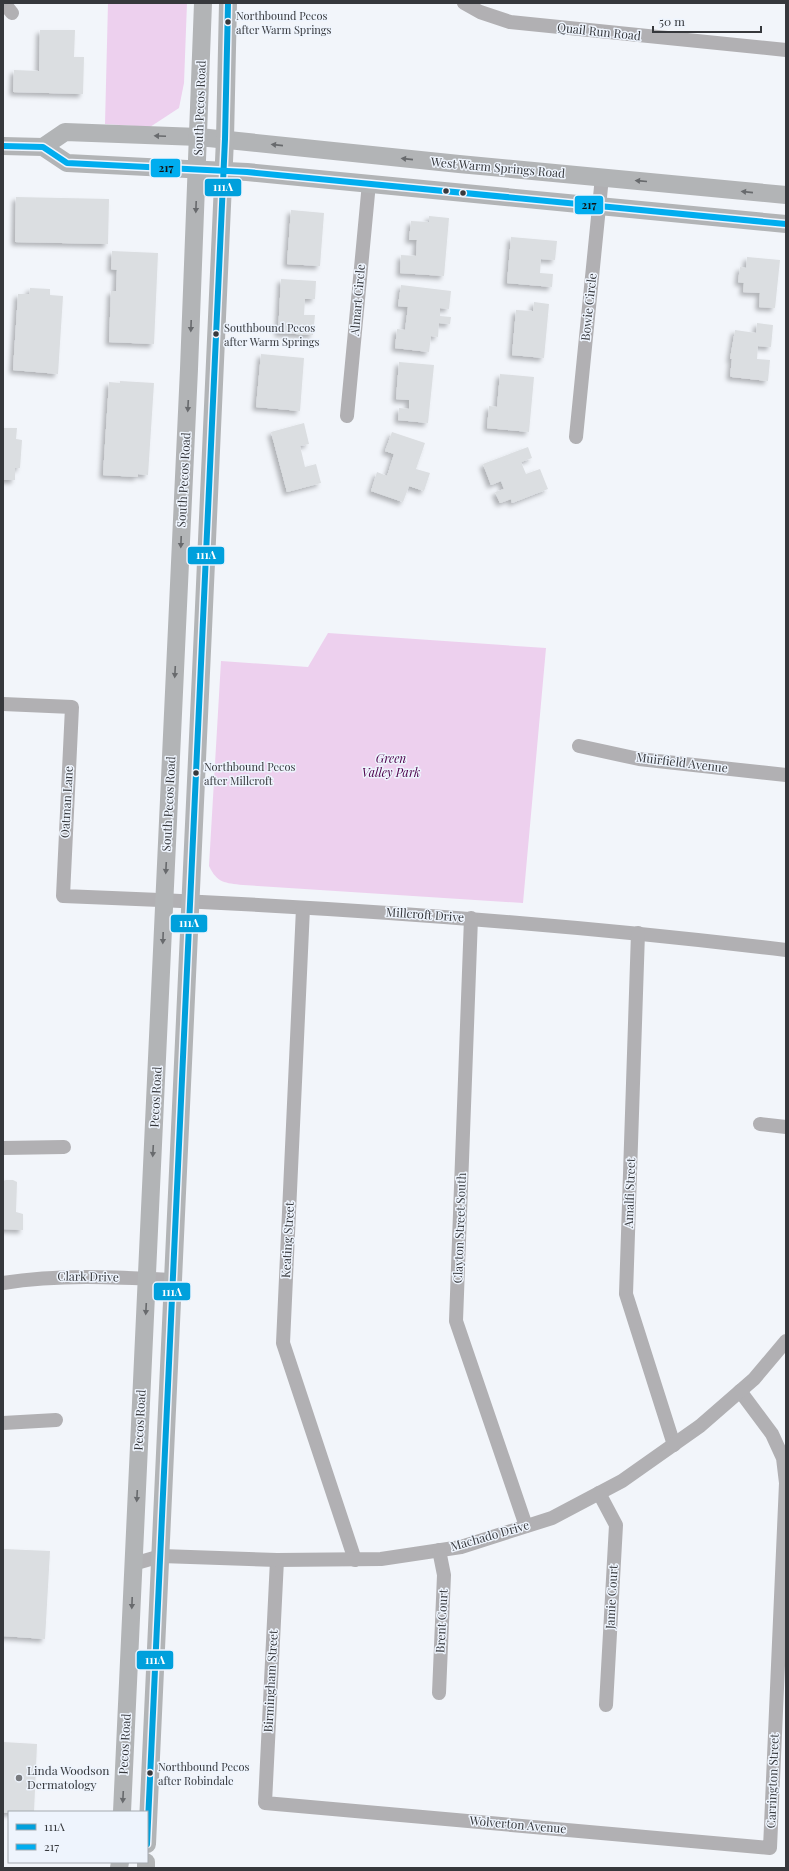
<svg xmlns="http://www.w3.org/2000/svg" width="789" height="1871" viewBox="0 0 789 1871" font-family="'Playfair Display',serif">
	<defs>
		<filter id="shadow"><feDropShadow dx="-3.5" dy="3.5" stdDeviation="2" flood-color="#0004"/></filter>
	</defs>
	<rect width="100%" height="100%" fill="#f2f5fa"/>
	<g fill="#edd0ee">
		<polygon points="108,3 187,3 184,83 179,108 150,127 105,124"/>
		<path d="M328,633L546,648L523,903L243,885C225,883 217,883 209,866L221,661L308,667Z"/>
	</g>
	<g fill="#dbdee1" filter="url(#shadow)">
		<polygon points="40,30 75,30 74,57 84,57 83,94 13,92 14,70 39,71"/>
		<polygon points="16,197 109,199 108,244 15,242"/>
		<polygon points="291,210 324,213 320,266 287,264"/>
		<polygon points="429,216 449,218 444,276 400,273 401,255 416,256 417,240 409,240 411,221 429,222"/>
		<polygon points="511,237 557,241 555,260 541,259 540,273 553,274 552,287 507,283"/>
		<polygon points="112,251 158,253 154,344 109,342 111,291 116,291 117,270 111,269"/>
		<polygon points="747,257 780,260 775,308 759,307 760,293 743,292 744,283 738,282 740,267 746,268"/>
		<polygon points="281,279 316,281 315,299 305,299 304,315 315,315 313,335 278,333"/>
		<polygon points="401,285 451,291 449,309 440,308 440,316 451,317 450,324 439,323 438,337 431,336 429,352 395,348 397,329 405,330 408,307 398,306"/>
		<polygon points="30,288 50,289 50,295 63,296 58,374 13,370 18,294 29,294"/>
		<polygon points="534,302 549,304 544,358 512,355 516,310 533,311"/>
		<polygon points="757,323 773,325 771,347 758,346 757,359 770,360 768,381 732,377 730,376 732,359 730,359 735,330 756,333"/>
		<polygon points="261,354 304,358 300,411 256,407"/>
		<polygon points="399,362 434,365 428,423 398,420 399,408 409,409 409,400 396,399"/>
		<polygon points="500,374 534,377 529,432 487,428 489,406 497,407"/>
		<polygon points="120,381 154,383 148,475 138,474 138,477 103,475 109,382 120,383"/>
		<polygon points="304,423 309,444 300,446 305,467 316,464 321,483 287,492 271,432"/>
		<polygon points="3,428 17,428 16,439 22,440 20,468 15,468 15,480 3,480"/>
		<polygon points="392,432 425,443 416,469 430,473 424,491 409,486 403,502 371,491 377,472 387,476 394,454 385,451"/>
		<polygon points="528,447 532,458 521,462 526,474 540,469 548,489 512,503 511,499 500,503 495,492 504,489 501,481 491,485 483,464"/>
		<polygon points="6,1180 13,1180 17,1182 16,1212 23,1214 23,1230 3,1229 3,1181"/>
		<polygon points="3,1549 50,1551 45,1639 3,1636"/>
		<polygon points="3,1742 37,1744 34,1812 3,1813"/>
	</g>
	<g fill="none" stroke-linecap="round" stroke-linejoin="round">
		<g stroke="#b1b0b3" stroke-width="14">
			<polyline points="4,3 12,13"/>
			<polyline points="464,3 480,12 510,22 786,50"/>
			<polyline points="347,416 369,183"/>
			<polyline points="576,437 602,177"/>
			<path d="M3,704L72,707L63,896C305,905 546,921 786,950"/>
			<polyline points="579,746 639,759 786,775"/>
			<polyline points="303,908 283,1343 355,1560"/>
			<polyline points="471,918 456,1321 526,1526"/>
			<polyline points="638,933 626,1294 674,1445"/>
			<polyline points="760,1124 786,1127"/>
			<polyline points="3,1148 64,1147"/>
			<path d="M3,1283C60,1274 115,1277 173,1280"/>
			<polyline points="3,1423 56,1420"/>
			<polyline points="599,1493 616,1525 606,1705"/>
			<polyline points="277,1560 265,1803 770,1848 786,1483 783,1458 772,1434 740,1391"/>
			<polyline points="133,1564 161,1556 277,1560 381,1559 461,1547 552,1518 622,1481 700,1426 754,1379 786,1341"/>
			<polyline points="439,1693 444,1575 439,1550"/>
		</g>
		<g stroke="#b2b4b6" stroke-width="18">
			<polyline points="3,146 43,147 67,163 247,172 786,224"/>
			<polyline points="43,147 65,132 199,137 459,164 786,195"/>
			<polyline points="122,1812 189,369 203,3"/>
			<polyline points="147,1844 203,629 225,139 228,3"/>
			<polyline points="119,1868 120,1862"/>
			<polyline points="146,1868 146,1862"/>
		</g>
		<g stroke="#eef4fd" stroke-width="9">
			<polyline id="bus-1" points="147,1844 225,139 228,3"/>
		</g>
		<g stroke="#eef4fd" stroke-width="9">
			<polyline id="bus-2" points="3,146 43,147 67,163 247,172 786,224"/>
		</g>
		<use href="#bus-1" stroke="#00a0dc" stroke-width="6"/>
		<use href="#bus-2" stroke="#00adef" stroke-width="6"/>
	</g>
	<defs><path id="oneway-solid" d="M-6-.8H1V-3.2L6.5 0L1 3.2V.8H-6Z"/></defs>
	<g fill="#686a6d">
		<use href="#oneway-solid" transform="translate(160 136) rotate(-178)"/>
		<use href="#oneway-solid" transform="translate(277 145) rotate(-174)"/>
		<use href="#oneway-solid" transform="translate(407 159) rotate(-174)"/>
		<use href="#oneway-solid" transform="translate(641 181) rotate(-175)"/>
		<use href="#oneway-solid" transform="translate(747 192) rotate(-174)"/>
		<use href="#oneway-solid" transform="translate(196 207) rotate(92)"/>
		<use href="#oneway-solid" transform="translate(191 326) rotate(92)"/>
		<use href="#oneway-solid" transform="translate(188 406) rotate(93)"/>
		<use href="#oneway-solid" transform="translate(181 542) rotate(92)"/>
		<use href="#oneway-solid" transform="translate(175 672) rotate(93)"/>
		<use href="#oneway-solid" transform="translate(166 868) rotate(93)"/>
		<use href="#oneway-solid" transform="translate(163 938) rotate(92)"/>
		<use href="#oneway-solid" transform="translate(153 1151) rotate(93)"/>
		<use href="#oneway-solid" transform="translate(146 1309) rotate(93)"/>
		<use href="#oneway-solid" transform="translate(137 1496) rotate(93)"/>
		<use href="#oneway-solid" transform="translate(132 1603) rotate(92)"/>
		<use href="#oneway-solid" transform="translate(123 1797) rotate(93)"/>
	</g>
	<g fill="#36383c" stroke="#eef4fd" stroke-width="1.5">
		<circle cx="228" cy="22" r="3.5"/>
		<circle cx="446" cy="191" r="3.5"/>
		<circle cx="463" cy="193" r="3.5"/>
		<circle cx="216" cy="334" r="3.5"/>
		<circle cx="196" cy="773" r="3.5"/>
		<circle cx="150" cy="1773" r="3.5"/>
	</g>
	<circle fill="#787a7e" stroke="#eef4fd" stroke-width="1.5" cx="19" cy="1778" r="4"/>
	<g text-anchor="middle" stroke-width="3" stroke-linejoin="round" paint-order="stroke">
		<g font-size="11" fill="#36383c" stroke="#eef4fd" text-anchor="start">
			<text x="236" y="20">Northbound Pecos<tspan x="236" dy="14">after Warm Springs</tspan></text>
			<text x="224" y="332">Southbound Pecos<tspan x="224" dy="14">after Warm Springs</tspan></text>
			<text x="204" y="771">Northbound Pecos<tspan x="204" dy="14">after Millcroft</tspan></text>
			<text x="158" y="1771">Northbound Pecos<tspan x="158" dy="14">after Robindale</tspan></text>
		</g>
		<g font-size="12" fill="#36383c" stroke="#eef4fd">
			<text transform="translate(599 32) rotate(6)" y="4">Quail Run Road</text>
			<text transform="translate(200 108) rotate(-88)" y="4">South Pecos Road</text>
			<text transform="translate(498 168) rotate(5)" y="4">West Warm Springs Road</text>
			<text transform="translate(358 300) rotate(-85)" y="4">Almart Circle</text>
			<text transform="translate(589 307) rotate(-84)" y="4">Bowie Circle</text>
			<text transform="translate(184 480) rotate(-87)" y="4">South Pecos Road</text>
			<text transform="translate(682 763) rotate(7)" y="4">Muirfield Avenue</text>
			<text transform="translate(67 802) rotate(-87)" y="4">Oatman Lane</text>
			<text transform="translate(169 804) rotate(-87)" y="4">South Pecos Road</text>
			<text transform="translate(425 915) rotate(4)" y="4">Millcroft Drive</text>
			<text transform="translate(156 1097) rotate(-87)" y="4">Pecos Road</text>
			<text transform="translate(630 1193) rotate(-88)" y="4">Amalfi Street</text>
			<text transform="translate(460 1228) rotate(-88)" y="4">Clayton Street South</text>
			<text transform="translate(288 1240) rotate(-87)" y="4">Keating Street</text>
			<text transform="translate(88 1277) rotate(1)" y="4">Clark Drive</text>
			<text transform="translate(140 1420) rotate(-87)" y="4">Pecos Road</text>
			<text transform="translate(490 1536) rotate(-16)" y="4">Machado Drive</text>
			<text transform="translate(612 1597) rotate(-87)" y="4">Jamie Court</text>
			<text transform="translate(442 1621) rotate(-87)" y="4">Brent Court</text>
			<text transform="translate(271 1681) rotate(-87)" y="4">Birmingham Street</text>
			<text transform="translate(125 1744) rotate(-87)" y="4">Pecos Road</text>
			<text transform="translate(773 1781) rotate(-88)" y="4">Carrington Street</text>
			<text transform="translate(518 1825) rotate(5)" y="4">Wolverton Avenue</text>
		</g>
		<g font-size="12" font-style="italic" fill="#4c004b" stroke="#eef4fd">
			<text x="391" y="763">Green<tspan x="391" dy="14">Valley Park</tspan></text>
		</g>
		<g font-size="12" fill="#36383c" stroke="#eef4fd" text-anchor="start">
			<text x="27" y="1775">Linda Woodson<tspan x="27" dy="14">Dermatology</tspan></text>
		</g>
	</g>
	<g stroke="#eef4fd" stroke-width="1.5">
		<rect x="150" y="158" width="31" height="20" rx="4" fill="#00adef"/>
		<rect x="204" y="178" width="38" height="19" rx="4" fill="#00a0dc"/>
		<rect x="574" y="195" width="30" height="20" rx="4" fill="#00adef"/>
		<rect x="187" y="546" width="38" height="19" rx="4" fill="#00a0dc"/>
		<rect x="170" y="914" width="38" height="19" rx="4" fill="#00a0dc"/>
		<rect x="153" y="1282" width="38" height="19" rx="4" fill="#00a0dc"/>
		<rect x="136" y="1650" width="38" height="20" rx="4" fill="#00a0dc"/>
	</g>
	<g font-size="11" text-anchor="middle" font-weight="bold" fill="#fff">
		<text x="223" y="191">111A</text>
		<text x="206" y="559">111A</text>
		<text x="189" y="927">111A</text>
		<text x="172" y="1296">111A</text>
		<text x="155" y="1664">111A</text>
	</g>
	<g font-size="11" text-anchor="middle" font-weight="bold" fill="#111">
		<text x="166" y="172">217</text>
		<text x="589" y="209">217</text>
	</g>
	<rect width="789" height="1871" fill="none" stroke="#36383c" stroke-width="8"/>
	<rect x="8" y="1811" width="140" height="52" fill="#eef4fd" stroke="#a4a9b0"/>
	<rect x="16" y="1824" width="20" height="6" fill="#00a0dc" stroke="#a4a9b0"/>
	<text x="44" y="1831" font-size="12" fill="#36383c">111A</text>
	<rect x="16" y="1844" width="20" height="6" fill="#00adef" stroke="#a4a9b0"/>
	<text x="44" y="1851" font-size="12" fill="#36383c">217</text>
	<path d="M653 26v6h108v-6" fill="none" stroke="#36383c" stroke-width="2"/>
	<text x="659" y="26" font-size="12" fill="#36383c" stroke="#eef4fd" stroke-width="3" paint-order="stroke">50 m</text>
</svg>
